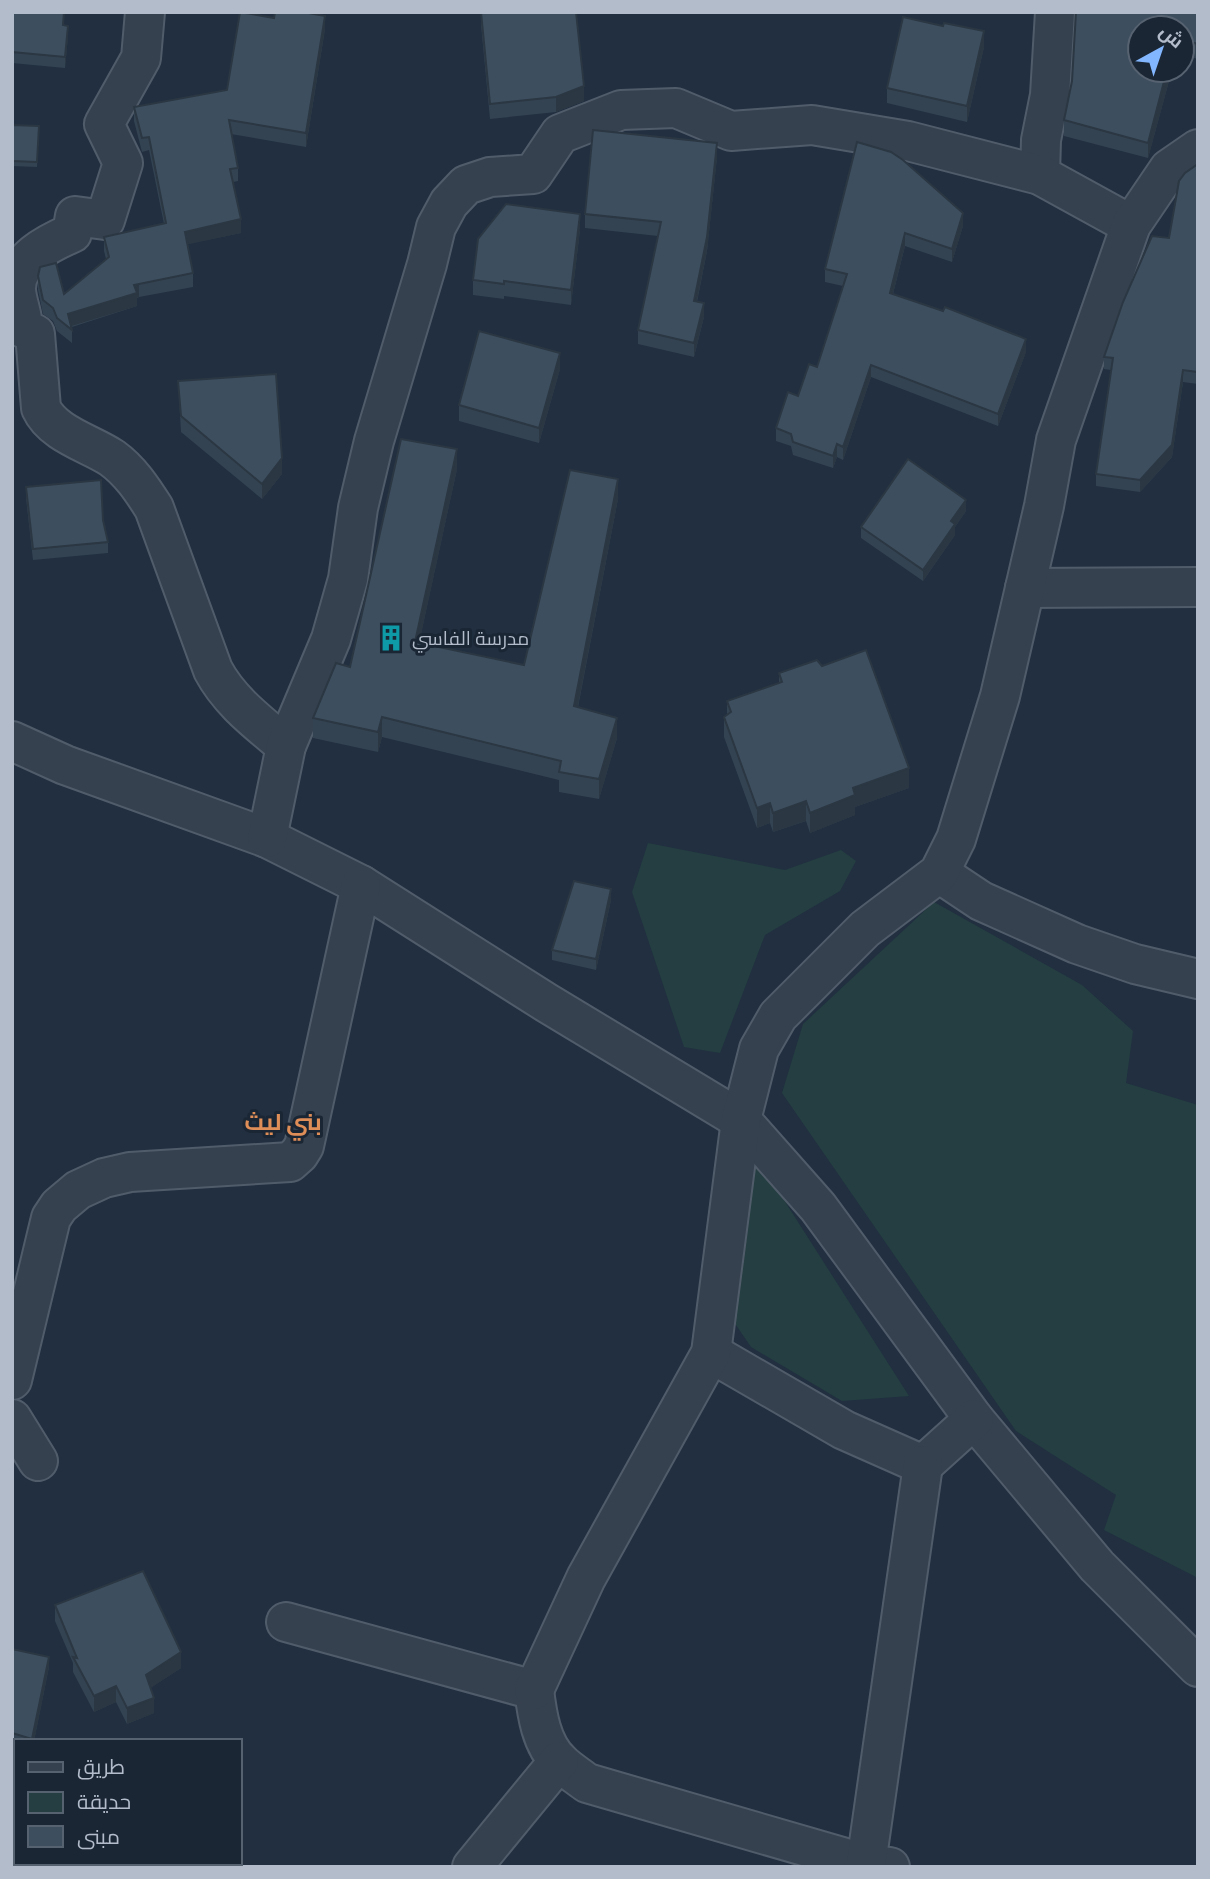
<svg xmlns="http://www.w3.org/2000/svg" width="1210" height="1879" viewBox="0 0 1210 1879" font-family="'Fira Sans Condensed',Cairo,sans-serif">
	<rect width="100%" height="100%" fill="#212f40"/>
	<g fill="#243e41">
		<polygon points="648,843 785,870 841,850 856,861 840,891 765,935 720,1053 684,1047 632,892"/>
		<polygon points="934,902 1082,985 1133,1031 1126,1083 1198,1105 1198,1578 1104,1530 1116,1495 1016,1431 782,1093 803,1024"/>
		<polygon points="740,1131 909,1396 842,1401 751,1347 727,1312"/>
	</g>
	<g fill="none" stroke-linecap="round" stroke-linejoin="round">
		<g stroke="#515c6a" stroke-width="42">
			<g id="minor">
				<path d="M145,12L141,58L104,124L123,163L105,220L75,216L72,233C49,243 15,259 16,290C17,303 23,315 23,328L35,334L41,408C53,434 89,443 112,458C130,471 142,489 154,508L213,670C230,702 259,723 286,746"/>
				<polyline points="1040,175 1041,140 1050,95 1055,12"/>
				<polyline points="1025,588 1198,587"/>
				<polyline points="12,741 65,765 267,838 361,885 547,1003 741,1120 818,1207 974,1419 1097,1566 1198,1667"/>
				<polyline points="267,838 286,746 331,639 348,579 358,508 374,441 427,264 436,227 449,203 466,185 490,177 533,174 560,134 621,110 676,108 731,131 812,125 908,141 1040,175 1131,225"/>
				<polyline points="939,873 981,901 1077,944 1135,964 1198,979"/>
				<polyline points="711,1353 844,1430 923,1465 974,1419"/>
				<polyline points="12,1380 51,1218 59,1206 78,1190 104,1178 130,1172 290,1162 299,1154 304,1146 361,885"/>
				<polyline points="12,1419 38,1461"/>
				<path d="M286,1622L534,1690C537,1714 541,1744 560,1762C568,1770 578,1776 587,1783L866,1864L890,1867"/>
				<polyline points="534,1690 586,1578 711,1353 741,1120 759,1049 778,1016 865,929 939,873 956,839 1000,696 1044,506 1056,440 1131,225 1169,169 1198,149"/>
				<polyline points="866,1864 923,1465"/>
				<polyline points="472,1867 559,1761"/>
			</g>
		</g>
		<use href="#minor" stroke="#36414f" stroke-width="38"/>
	</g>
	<g fill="#344352">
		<polygon points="12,12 64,25 68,36 65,68 12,63"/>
		<polygon points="481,12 584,101 556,112 490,119 481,25"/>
		<polygon points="1198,12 1198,59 1182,55 1182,28 1140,70 1172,70 1148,158 1064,136 1064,120"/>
		<polygon points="325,29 306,147 231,134 238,168 238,181 233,182 241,233 187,244 193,273 193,287 139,297 137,298 137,306 72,327 72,343 57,331 53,321 43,314 38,290 38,276 64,294 106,259 104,251 104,237 164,224 149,150 142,152 134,121 134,107 227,90"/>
		<polygon points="984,47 967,122 887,103 887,88"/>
		<polygon points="12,125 39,126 37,167 12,166"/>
		<polygon points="891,152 963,226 952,262 905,246 893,294 1026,352 998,426 871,377 843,460 837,457 833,468 793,455 791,446 776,441 776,428 817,367 843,286 825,282 825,269"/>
		<polygon points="717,157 707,251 697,302 704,317 694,357 638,344 638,330 658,236 585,228 585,214"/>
		<polygon points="1198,164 1198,384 1183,382 1172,457 1140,492 1096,486 1096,474 1111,370 1104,369 1104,357 1169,238"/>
		<polygon points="580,230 571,305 504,296 504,299 473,295 473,280"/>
		<polygon points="560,369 539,443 459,421 459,405"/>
		<polygon points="178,381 282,474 262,499 181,432"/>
		<polygon points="457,469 419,643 524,665 618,499 578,707 617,738 599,799 559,792 559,780 382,737 378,752 313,738 313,718 350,667"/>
		<polygon points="26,487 103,520 108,542 108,553 33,560 26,498"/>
		<polygon points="966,511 955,527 955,535 923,581 861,538 861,527"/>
		<polygon points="779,673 909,788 855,807 855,815 810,833 806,821 773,832 770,823 757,828 724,737 724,717 727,715 727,701 779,683"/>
		<polygon points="611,900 596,970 552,960 552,950"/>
		<polygon points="55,1605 181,1668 150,1688 154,1713 127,1724 116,1702 94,1712 73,1672 73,1663 55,1621"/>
		<polygon points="12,1649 49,1667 34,1741 16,1741 16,1745 12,1744"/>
	</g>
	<g fill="#2b3742">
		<polygon points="325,16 325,29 306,147 306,133"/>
		<polygon points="68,26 68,36 65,68 65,57"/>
		<polygon points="984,31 984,47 967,122 967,106"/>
		<polygon points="1167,70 1172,70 1148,158 1148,143"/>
		<polygon points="584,86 584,101 556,112 556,97"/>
		<polygon points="717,143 717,157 707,251 694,315 694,301"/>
		<polygon points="963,213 963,226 952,262 952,249"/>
		<polygon points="580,214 580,230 571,305 571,290"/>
		<polygon points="241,219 241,233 185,245 185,232"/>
		<polygon points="905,233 905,246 890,306 890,293"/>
		<polygon points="139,284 139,297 137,298 137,306 68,327 68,314"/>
		<polygon points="704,303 704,317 694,357 694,343"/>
		<polygon points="1026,339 1026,352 998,426 998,414"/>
		<polygon points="560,353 560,369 539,443 539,428"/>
		<polygon points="871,365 871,377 843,460 843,447"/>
		<polygon points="1183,370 1183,382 1172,457 1140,492 1140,480"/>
		<polygon points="837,444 837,457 833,468 833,456"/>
		<polygon points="457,449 457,469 415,662 415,642"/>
		<polygon points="282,458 282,474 262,499 262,484"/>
		<polygon points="618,479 618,499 574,726 574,706"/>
		<polygon points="966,500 966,511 955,527 955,535 923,581 923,570 951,521"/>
		<polygon points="382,717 382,737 378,752 378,732"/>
		<polygon points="617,718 617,738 599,799 599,779"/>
		<polygon points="909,768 909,788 855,807 855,815 810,833 810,813 853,788"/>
		<polygon points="806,801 806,821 773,832 773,813"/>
		<polygon points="770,803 770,823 757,828 757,808"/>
		<polygon points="611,889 611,900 596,970 596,959"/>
		<polygon points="181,1652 181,1668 146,1691 146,1675"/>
		<polygon points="49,1657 49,1667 34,1741 32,1741"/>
		<polygon points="116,1686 116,1702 94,1712 94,1696"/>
		<polygon points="154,1698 154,1713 127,1724 127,1708"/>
	</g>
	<g fill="#3d4e5f" stroke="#2b3742" stroke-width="2">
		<polygon points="12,12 64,12 63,25 68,26 65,57 12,52"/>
		<polygon points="240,12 274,18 275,12 303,12 325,16 306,133 229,120 238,168 230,169 241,219 185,232 193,273 139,284 134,285 137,293 68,314 72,330 57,318 53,308 43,300 38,276 40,267 56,263 64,294 109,257 104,237 166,223 149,137 142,138 134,107 227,90"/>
		<polygon points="481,12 576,12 584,86 556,97 490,104"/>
		<polygon points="1076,12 1198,12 1198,44 1182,40 1182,28 1140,28 1140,70 1167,70 1148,143 1064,120 1072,81"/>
		<polygon points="903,17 943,26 944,23 984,31 967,106 887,88"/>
		<polygon points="12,125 39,126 37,162 12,161"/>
		<polygon points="593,130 717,143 707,237 694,301 704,303 694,343 638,330 661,222 585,214"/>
		<polygon points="857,142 891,152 903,160 963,213 952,249 905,233 890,293 943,311 945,307 1026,339 998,414 871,365 843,447 837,444 833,456 793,442 791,434 776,428 788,392 798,396 809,364 817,367 847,274 825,269"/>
		<polygon points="1198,164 1198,372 1183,370 1172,445 1140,480 1096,474 1113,358 1104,357 1123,302 1152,236 1169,238 1179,181 1185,173"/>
		<polygon points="506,204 580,214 571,290 504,281 504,284 473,280 478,239"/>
		<polygon points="479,331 560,353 539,428 459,405"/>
		<polygon points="276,374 282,458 262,484 181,416 178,381"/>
		<polygon points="401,439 457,449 415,642 524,665 570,470 618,479 574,706 617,718 599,779 559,772 561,761 382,717 378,732 313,718 336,663 350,667"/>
		<polygon points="908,459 966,500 951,521 955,524 923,570 861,527"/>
		<polygon points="101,480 103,520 108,542 33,549 26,487"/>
		<polygon points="866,650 909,768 853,788 855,795 810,813 806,801 773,813 770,803 757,808 724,717 731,712 727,701 782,682 779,673 817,660 822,666"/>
		<polygon points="574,881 611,889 596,959 552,950"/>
		<polygon points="143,1571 181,1652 146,1675 154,1698 127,1708 116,1686 94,1696 73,1657 77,1658 55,1605"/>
		<polygon points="12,1649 49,1657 32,1739 12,1733"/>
	</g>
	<defs>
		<g id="building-bare" transform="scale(2.1)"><path d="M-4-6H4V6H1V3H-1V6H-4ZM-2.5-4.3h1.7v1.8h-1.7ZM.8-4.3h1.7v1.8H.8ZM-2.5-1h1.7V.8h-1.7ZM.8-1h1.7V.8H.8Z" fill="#0f9aa8" stroke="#1b2634" stroke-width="2.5" paint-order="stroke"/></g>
	</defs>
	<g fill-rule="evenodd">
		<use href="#building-bare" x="391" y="638"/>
	</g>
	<g text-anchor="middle" stroke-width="6" stroke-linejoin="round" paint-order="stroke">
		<g font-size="19" fill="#b2bcca" stroke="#1b2634" text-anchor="start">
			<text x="412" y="645">مدرسة الفاسي</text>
		</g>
		<g font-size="23" font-weight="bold" fill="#df8e58" stroke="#1b2634">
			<text x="283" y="1130">بني ليث</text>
		</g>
	</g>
	<rect width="1210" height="1879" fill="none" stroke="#b2bcca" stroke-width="28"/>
	<rect x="14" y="1739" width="228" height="126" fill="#1b2634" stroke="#576270" stroke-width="2"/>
	<rect x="28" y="1762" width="35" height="10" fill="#36414f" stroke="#576270" stroke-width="2"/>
	<text x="77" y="1774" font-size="21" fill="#b2bcca">طريق</text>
	<rect x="28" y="1792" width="35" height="21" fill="#243e41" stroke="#576270" stroke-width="2"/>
	<text x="77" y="1809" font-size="21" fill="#b2bcca">حديقة</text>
	<rect x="28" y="1826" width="35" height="21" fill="#3d4e5f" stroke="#576270" stroke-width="2"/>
	<text x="77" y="1844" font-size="21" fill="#b2bcca">مبنى</text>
	<g transform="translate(1161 49) rotate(40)"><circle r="33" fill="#1b2634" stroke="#576270" stroke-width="2"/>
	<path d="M0-5L12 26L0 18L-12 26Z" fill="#82b7ff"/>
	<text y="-10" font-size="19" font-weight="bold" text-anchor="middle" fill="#b2bcca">ش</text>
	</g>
</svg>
